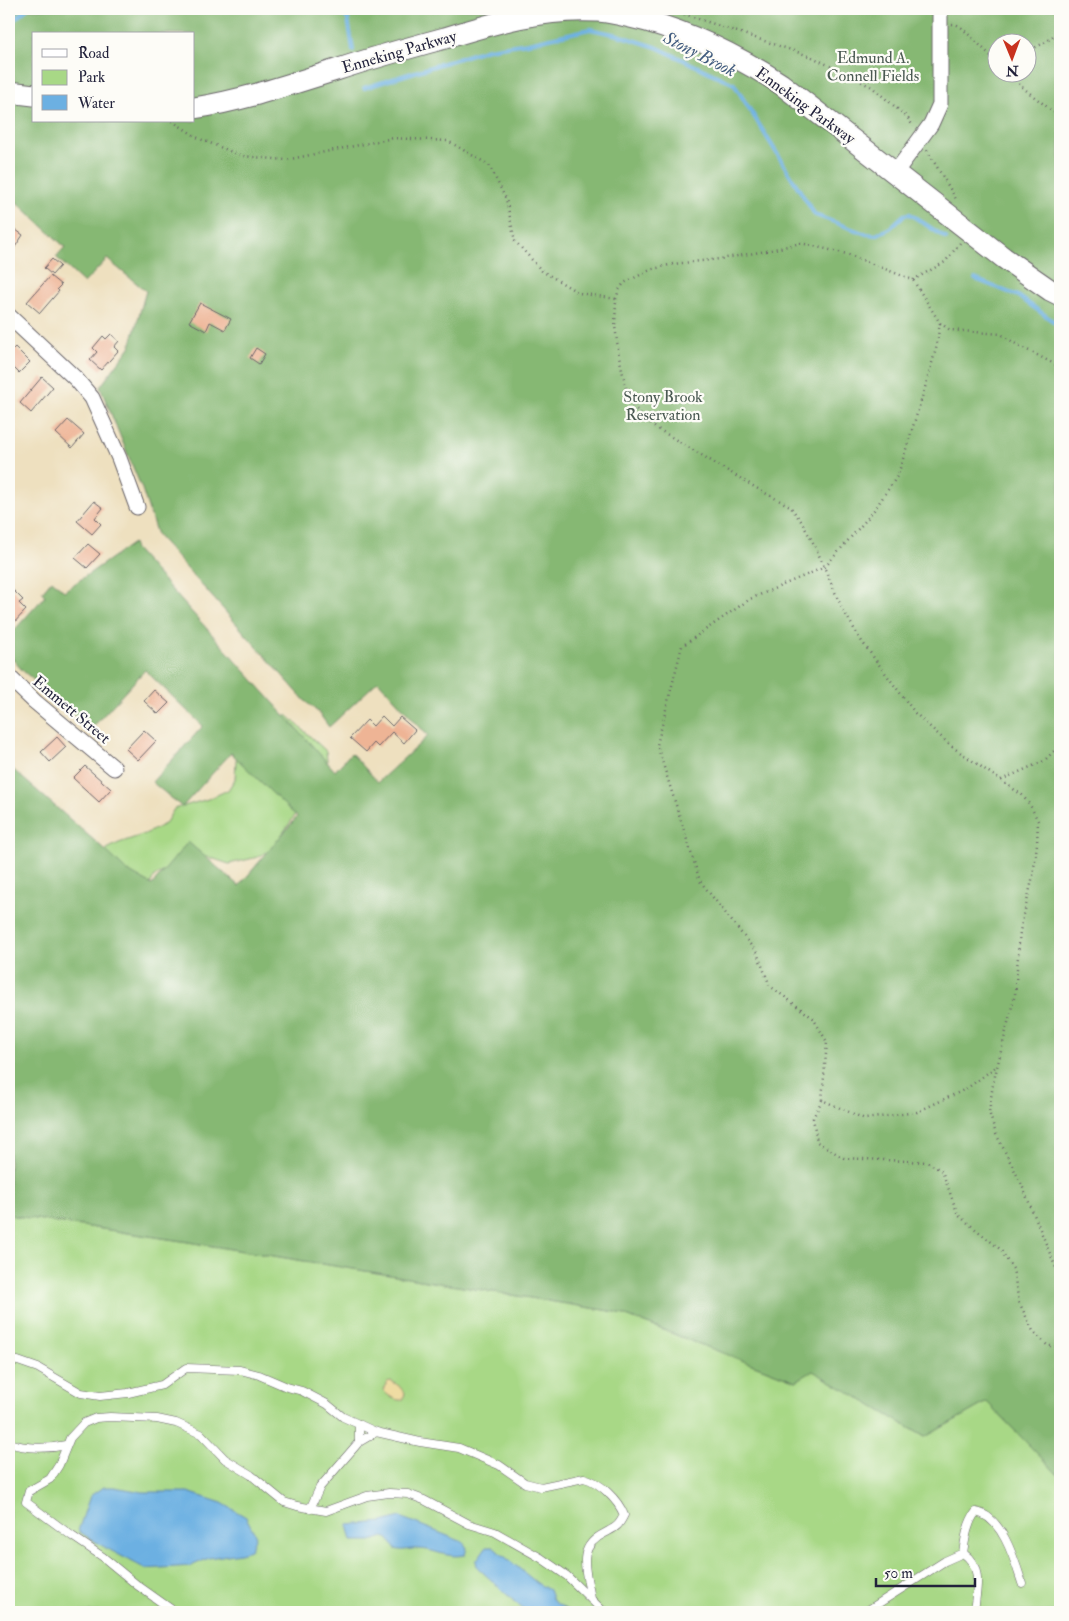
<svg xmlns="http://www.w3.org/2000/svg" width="1069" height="1621" viewBox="0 0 1069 1621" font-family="'IM FELL Double Pica',serif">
	<rect width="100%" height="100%" fill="#fdfcf7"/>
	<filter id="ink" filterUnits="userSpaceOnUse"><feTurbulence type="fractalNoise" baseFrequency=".02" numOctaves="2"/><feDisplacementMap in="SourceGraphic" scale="10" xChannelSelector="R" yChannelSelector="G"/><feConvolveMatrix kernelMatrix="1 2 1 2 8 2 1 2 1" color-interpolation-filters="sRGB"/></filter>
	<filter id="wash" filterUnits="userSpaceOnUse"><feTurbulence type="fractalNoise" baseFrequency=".0096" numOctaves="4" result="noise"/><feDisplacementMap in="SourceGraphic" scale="20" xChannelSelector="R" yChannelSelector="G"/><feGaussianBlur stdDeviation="1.12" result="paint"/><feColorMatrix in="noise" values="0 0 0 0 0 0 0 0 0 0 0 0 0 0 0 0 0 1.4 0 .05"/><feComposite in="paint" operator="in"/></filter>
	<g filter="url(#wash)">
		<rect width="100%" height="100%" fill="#eee0bf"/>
		<g fill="#a8d886" stroke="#657d60">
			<polygon points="287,715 326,751 328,767 272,849 258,857 229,864 208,857 193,860 167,869 154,877 145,893 98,860 107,849 119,843 145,834 165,824 174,809 208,799 228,790 235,779 236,760 241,736 262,720"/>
			<polygon points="9,1215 182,1241 616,1312 796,1381 813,1370 925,1437 987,1402 1049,1465 1060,1460 1060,1612 9,1612"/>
		</g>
		<path fill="#86b873" stroke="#546d57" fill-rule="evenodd" d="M9,9H1060V1477L987,1402L925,1437L813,1371L796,1381L616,1312L182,1241L9,1215V766L104,849L126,870L152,885L188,842L239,886L297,817L231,753L182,807L152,782L203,726L145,670L91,729L22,670L9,655V636L45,596L42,592L52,580L64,591L133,543L135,549L335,771L351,753L378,782L428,736L378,681L329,727L318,712L307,703L157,535L142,489L100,387L130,347L146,291L107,259L84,283L56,257L65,247L9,195ZM34,34H194V121H34ZM996,42H1026V72H996Z"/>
		<path fill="#eeda9e" stroke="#887e6c" d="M391,1381L398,1385L405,1393L403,1400C395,1401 388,1396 383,1390L387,1382Z"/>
		<g fill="#6cb0e2" stroke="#47698e">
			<polygon points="103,1487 114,1487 143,1492 188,1492 222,1503 246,1517 256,1536 250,1550 240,1553 209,1558 191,1566 146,1569 106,1548 78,1531 90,1496"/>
			<path d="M400,1517L463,1542L467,1548L465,1555C447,1559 435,1549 418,1549C409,1548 405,1552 395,1549L389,1539L384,1537L371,1541H352L348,1525L383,1522Z"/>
			<polygon points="486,1547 493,1547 537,1583 549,1590 553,1601 570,1612 526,1612 477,1567 476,1561"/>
		</g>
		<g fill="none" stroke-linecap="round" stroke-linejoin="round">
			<g stroke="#6cb0e2" stroke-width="4">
				<polyline points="335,9 348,19 353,50"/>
				<polyline points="9,24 27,9"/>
				<polyline points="364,88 488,49 528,43 590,29 618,35 656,47 734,84 815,215 866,234 876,235 890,228 904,215 910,214 946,238"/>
				<polyline points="975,279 1018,296 1060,326"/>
			</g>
		</g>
		<g id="blocks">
			<g fill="#eeb495">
				<polygon points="9,225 23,235 9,256"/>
				<polygon points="52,259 60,266 52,275 44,268"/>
				<polygon points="50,276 61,285 57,289 59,291 40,313 27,302"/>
				<polygon points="200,303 231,319 225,330 210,322 206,331 189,322"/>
				<polygon points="111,334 119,341 114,347 118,351 101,370 90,360 97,352 93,348 103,336 106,339"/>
				<polygon points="15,347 30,362 19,373 9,363 9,353"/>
				<polygon points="256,348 265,354 259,364 250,358"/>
				<polygon points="42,377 53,387 31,413 20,403"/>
				<polygon points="68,420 84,434 72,448 56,433"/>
				<polygon points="94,501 103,508 95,518 101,524 92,534 77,521"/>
				<polygon points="88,544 100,554 87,568 75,558"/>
				<polygon points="9,586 23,600 19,603 26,610 9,628"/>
				<polygon points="154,690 169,703 158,714 144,701"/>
				<polygon points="382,716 392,726 400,717 415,730 404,743 392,732 378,747 374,743 366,752 350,738 367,720 373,726"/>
				<polygon points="144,730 156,741 138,760 126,749"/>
				<polygon points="57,737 66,747 50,762 41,752"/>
				<polygon points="85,766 111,789 99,802 73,778"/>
			</g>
		</g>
	</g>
	<g filter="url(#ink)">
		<use href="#blocks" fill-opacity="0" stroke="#696469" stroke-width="1"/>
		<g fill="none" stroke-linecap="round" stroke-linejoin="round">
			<g stroke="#696469" stroke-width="9">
				<g id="lane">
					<path d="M9,1360L18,1361L38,1368L81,1393L100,1396L128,1393L162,1385L186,1368L240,1370L259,1375L287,1387L302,1391L327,1404L343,1417L376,1432L420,1442L459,1448L499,1465L525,1483L541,1487L584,1478C600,1482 618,1500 624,1515C618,1527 616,1527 605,1533C574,1548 587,1572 591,1599"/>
					<polyline points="359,1442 376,1432"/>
					<path d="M9,1443C26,1449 49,1449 66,1445"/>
					<polyline points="310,1509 320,1487 359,1442 359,1424"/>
					<path d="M963,1553C965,1540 967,1523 976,1512C1002,1516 1015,1561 1022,1583"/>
					<polyline points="175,1612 137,1585 103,1557 72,1536 26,1502 29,1491 50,1479 59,1465 70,1438 84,1423 96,1418 110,1417 157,1419 176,1423 201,1434 225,1459 251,1475 284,1502 297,1506 326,1511 367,1496 389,1493 408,1494 424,1500 469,1524 495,1532 541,1558 567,1576 604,1612"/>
					<path d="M865,1612L945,1561L963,1553C984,1568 976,1590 974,1612"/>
				</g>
			</g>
			<g stroke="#696469" stroke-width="17">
				<g id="street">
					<polyline points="895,173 931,124 940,104 940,9"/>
					<polyline points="9,316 76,379 92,398 119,458 137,507"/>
					<polyline points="9,677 34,701 114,768"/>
				</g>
			</g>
			<g stroke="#696469" stroke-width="23">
				<g id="secondary">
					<polyline points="9,92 34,95"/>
					<path d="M194,108C244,100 288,85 336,70C372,58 408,48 445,38C494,23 544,8 596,11C606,11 616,14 626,16C682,28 733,53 781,84L1004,258L1050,290L1060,295"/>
				</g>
			</g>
			<g stroke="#696469" stroke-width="2.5" stroke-dasharray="1 4" stroke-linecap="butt">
				<polyline points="684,14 812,57 872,87 907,117 913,126"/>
				<polyline points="952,24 957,25 962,28 996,61"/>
				<path d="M1026,51C1040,46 1052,40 1060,28"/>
				<polyline points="1009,72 1022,87 1060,117"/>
				<polyline points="172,121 200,139 242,156 286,160 393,138 448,141 489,165 506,199 515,241 542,271 579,293 616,299"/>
				<polyline points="927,150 956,199"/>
				<polyline points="913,280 945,262 960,243"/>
				<polyline points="940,323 936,349 924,391 898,475 872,513 825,567 750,599 682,646 657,745 700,881 757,953 770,986 813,1018 827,1042 822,1100 865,1119 917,1112 966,1089 998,1065"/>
				<polyline points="1060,367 1016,344 1001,334 950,330 940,323 913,280 847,254 801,243 766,251 720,259 673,264 650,270 624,283 619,290 616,299 615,326 619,356 628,397 634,407 653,426 763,492 790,506 801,521 815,546 841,606 860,639 915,713 951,746 1022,795 1030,805 1038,821 1037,844 1033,876 1020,931 1015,994 993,1084 989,1112 996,1134 1021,1183 1060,1278"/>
				<polyline points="1001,780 1044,761 1060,745"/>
				<polyline points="822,1100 813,1118 817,1142 844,1158 927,1162 942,1171 958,1215 1000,1249 1013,1269 1019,1302 1033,1331 1048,1346 1060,1346"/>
			</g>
			<use href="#lane" stroke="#fff" stroke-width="8"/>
			<use href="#street" stroke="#fff" stroke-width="15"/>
			<use href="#secondary" stroke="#fff" stroke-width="21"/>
		</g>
	</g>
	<g text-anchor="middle" stroke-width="4.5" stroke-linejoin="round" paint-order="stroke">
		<g font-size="16" fill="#22223b" stroke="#fdfcf7">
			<text transform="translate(399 51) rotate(-16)" y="6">Enneking Parkway</text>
			<text transform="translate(806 105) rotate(36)" y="6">Enneking Parkway</text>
			<text transform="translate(72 709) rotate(40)" y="6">Emmett Street</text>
		</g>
		<g font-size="16" fill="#4a5952" stroke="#fdfcf7">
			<text x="873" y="63">Edmund A.<tspan x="873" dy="18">Connell Fields</tspan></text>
			<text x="663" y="402">Stony Brook<tspan x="663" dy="18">Reservation</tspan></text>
		</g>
		<g font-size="18" font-style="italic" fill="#405b7e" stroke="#fdfcf7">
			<text transform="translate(700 54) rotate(27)" y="6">Stony Brook</text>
		</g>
	</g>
	<rect width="1069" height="1621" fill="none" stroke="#fdfcf7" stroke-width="30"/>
	<rect x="32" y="32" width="162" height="90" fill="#fdfcf7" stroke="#a5a5ac"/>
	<rect x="42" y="49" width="25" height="8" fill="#ffffff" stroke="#a5a5ac"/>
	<text x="78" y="58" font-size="15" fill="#22223b">Road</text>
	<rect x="42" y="70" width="25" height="15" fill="#a8d886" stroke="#a5a5ac"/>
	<text x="78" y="82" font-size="15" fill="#22223b">Park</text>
	<rect x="42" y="95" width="25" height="15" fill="#6cb0e2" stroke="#a5a5ac"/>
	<text x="78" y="108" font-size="15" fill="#22223b">Water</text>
	<g transform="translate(1012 58) rotate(179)"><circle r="24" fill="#fdfcf7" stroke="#a5a5ac"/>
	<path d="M0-4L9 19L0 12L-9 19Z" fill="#c8321e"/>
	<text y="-8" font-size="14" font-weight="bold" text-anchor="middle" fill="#22223b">N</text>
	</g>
	<path d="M876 1578v8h99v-8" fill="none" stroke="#22223b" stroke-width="2.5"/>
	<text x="884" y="1578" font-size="15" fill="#22223b" stroke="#fdfcf7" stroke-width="4" paint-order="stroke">50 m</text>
</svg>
